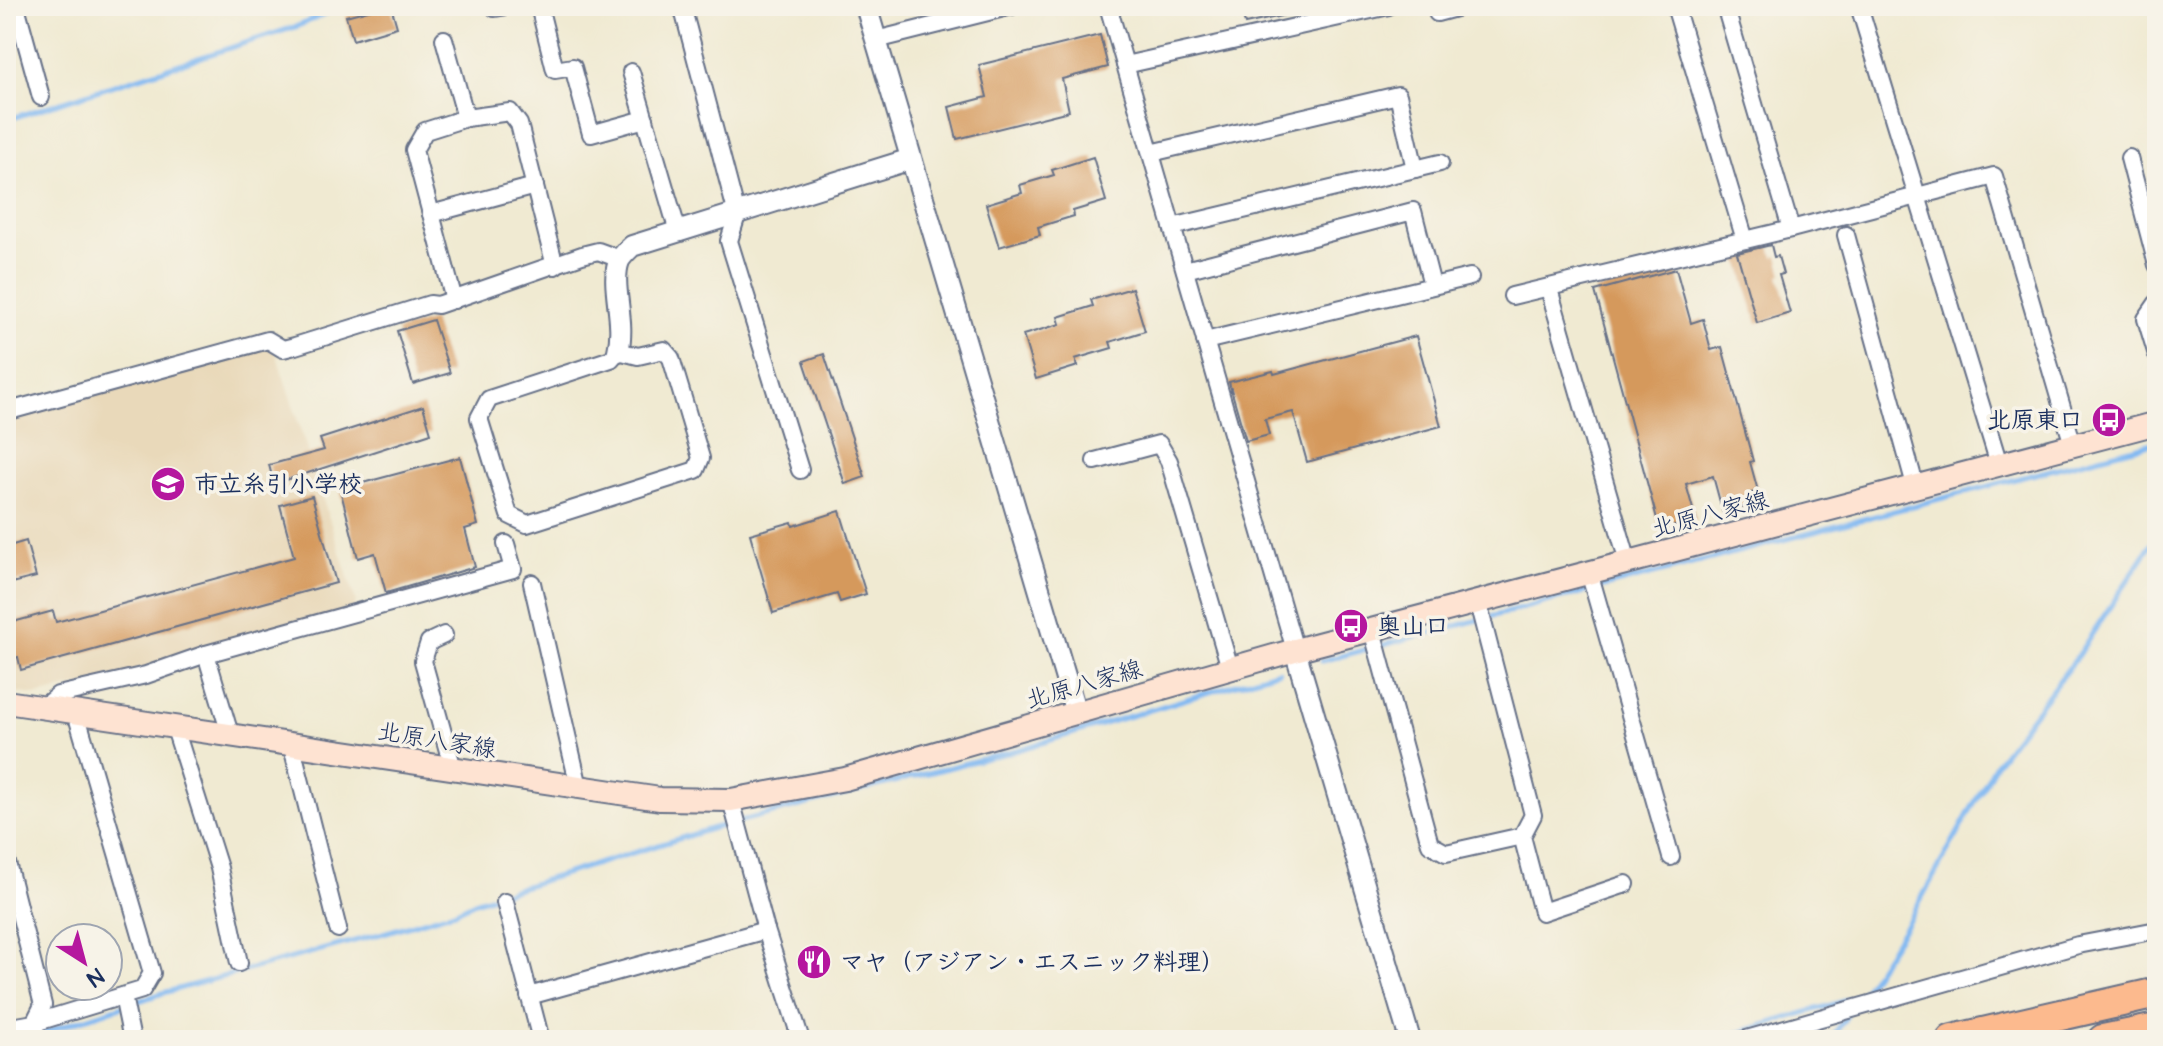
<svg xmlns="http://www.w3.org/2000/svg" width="2163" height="1046" viewBox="0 0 2163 1046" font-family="'Architects Daughter','Klee One',sans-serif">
	<rect width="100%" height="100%" fill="#f7f3e8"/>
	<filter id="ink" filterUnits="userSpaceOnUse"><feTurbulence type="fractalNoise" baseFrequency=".0125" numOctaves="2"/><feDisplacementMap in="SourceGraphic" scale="16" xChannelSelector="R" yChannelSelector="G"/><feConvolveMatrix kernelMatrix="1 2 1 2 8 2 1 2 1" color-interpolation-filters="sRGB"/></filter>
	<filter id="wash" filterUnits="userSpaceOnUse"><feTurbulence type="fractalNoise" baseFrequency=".006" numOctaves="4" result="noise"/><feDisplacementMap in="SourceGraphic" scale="32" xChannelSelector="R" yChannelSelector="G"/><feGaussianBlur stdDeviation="1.8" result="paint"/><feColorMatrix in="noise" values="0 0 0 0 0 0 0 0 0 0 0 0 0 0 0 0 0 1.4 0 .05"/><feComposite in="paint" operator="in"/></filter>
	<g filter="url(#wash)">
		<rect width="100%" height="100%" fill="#f0ead2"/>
		<polygon fill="#e9d9ba" points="268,345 275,350 356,602 351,610 108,679 37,695 6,691 6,420"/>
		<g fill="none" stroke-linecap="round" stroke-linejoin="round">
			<g stroke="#82b9f2" stroke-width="5">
				<polyline points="6,120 298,26 342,6"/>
				<polyline points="1322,661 2157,442"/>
				<polyline points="1854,1005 1910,919 1997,762 2074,661 2157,536"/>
				<polyline points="6,1039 47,1031 163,993 380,934 454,912 477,901 714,828 1021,749 1279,671"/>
				<polyline points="1714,1040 1858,997"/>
				<polyline points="1830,1040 1846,1017"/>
			</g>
		</g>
		<g id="blocks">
			<g fill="#d5995b">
				<polygon points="383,6 391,6 397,27 353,40 346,16"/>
				<polygon points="1240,6 1299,6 1300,12 1245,24"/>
				<polygon points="1100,35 1108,67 1062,79 1069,111 957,139 949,107 987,97 979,65"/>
				<polygon points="1093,157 1106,201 1073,211 1074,216 1038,227 1040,235 999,247 986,204 1022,193 1020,185 1054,175 1052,170"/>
				<polygon points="1771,245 1774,257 1778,256 1783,274 1779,275 1790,313 1757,323 1737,253"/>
				<polygon points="1676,269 1691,323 1703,319 1711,350 1722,347 1753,461 1750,462 1758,491 1749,494 1751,505 1723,513 1713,476 1686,484 1696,520 1660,530 1595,291"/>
				<polygon points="1132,288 1145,331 1110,342 1112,348 1075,359 1078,366 1036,379 1023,335 1060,324 1058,317 1093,306 1091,300"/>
				<polygon points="433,320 450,373 413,384 397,331"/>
				<polygon points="1416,336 1441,426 1307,462 1293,412 1265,419 1269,435 1246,441 1229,382 1273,371 1274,374"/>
				<polygon points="824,354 865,477 845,484 804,361"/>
				<polygon points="423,406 431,433 274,484 269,465 324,450 320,439"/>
				<polygon points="460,457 478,525 465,529 475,567 386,593 375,553 358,558 340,489"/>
				<polygon points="312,496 336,583 21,670 18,657 6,660 6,624 53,611 56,622 294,557 280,505"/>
				<polygon points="840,511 866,594 840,602 837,594 773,613 750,534 792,522 793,526"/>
				<polygon points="26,541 36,577 12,583 9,575 6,576 6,547"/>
			</g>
		</g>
	</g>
	<g filter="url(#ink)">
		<use href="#blocks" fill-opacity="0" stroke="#667087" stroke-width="2"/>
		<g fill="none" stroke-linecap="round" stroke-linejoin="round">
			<g stroke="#667087" stroke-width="20">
				<g id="minor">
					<polyline points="16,6 41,97"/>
					<polyline points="539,6 555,70 573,67 591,134 645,119"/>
					<polyline points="682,6 737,215 729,241 800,470"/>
					<polyline points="1108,6 1295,650"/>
					<polyline points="1675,6 1745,240"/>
					<polyline points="1725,6 1791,229"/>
					<polyline points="1859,6 1999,464"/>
					<polyline points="495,8 507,6"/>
					<polyline points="1437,13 1463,6"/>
					<polyline points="444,39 466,118"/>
					<polyline points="876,40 1012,6"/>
					<polyline points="1125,65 1389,6"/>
					<polyline points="631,72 678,232"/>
					<polyline points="1151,153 1398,95 1415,169"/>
					<polyline points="2129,158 2157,265"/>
					<polyline points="431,214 535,186"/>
					<polyline points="1172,227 1440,163"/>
					<polyline points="1846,235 1915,485"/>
					<polyline points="1185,270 1413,211 1432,285"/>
					<polyline points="1549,289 1628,562"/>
					<polyline points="1512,296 1791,229 1994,176 2073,445"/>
					<polyline points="454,300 414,150 425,131 466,118 510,112 519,124 555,266"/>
					<polyline points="2157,303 2146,319 2157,355"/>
					<polyline points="1205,341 1470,277"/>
					<polygon points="664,350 671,358 701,458 696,470 527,524 509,515 479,418 489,399 611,359 618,351 638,356"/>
					<polyline points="6,408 9,411 268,340 283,349 295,346 430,304 438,305 582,255 598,251 620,259"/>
					<polyline points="1095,461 1159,444 1169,461 1230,668"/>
					<polyline points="1589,572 1671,857"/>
					<polyline points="532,583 579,787"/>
					<polyline points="1478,603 1533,815 1522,836 1542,912 1626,884"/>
					<polyline points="1372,630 1430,844 1446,853 1522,836"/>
					<polyline points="444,635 429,642 423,661 453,769"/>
					<polyline points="206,654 230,734"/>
					<polyline points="42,708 58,695 146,675 206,654 513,569 506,544"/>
					<polyline points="174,725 219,868 239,963"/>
					<polyline points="291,743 338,929"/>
					<polyline points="731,800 766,930 801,1040"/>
					<polyline points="6,859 43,1005 34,1023 37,1040"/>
					<polyline points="505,902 541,1040"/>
					<polyline points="123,996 132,1040"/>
					<polyline points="529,996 766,930"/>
					<polyline points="6,1028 34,1023 142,990 152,973 76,713"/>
					<polyline points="1743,1040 2078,945 2157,930"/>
				</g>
			</g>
			<g stroke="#667087" stroke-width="24">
				<g id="tertiary">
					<polyline points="866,6 1076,713"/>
					<path d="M618,351C626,321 610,285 619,261C622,255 628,250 632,246L911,159"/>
					<polyline points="1295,650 1410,1040"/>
				</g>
			</g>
			<g stroke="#667087" stroke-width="26">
				<polyline id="secondary" points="6,702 660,799 731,800 845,779 1295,650 2157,423"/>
			</g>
			<g stroke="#667087" stroke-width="34">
				<g id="motorway">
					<polyline points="1952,1040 2157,993"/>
					<polyline points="2103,1040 2157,1029"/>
				</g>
			</g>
			<use href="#minor" stroke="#fff" stroke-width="16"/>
			<use href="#tertiary" stroke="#fff" stroke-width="20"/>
			<use href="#secondary" stroke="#fee3d2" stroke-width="22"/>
			<use href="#motorway" stroke="#fcba8e" stroke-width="30"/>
		</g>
	</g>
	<defs>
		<g id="bus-disc" transform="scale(1.8)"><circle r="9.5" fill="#b5179e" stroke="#f7f3e8"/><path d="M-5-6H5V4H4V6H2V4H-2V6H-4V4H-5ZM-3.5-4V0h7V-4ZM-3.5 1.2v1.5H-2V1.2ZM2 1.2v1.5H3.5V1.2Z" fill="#fff"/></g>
		<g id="school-disc" transform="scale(1.8)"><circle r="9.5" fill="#b5179e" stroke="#f7f3e8"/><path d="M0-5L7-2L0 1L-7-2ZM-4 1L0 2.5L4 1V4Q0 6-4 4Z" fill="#fff"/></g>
		<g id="restaurant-disc" transform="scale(1.8)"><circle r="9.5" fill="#b5179e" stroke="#f7f3e8"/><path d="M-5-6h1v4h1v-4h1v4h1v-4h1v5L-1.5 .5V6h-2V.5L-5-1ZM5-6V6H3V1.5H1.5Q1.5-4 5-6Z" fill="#fff"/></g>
	</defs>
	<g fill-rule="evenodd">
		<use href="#bus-disc" x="2109" y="420"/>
		<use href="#school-disc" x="168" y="484"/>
		<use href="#bus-disc" x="1351" y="626"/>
		<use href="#restaurant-disc" x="814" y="962"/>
	</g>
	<g text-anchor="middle" stroke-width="7" stroke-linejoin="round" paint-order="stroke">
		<g font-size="24" font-weight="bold" fill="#1b2f5e" stroke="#f7f3e8" text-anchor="start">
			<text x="2083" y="428" text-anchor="end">北原東口</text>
			<text x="194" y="492">市立糸引小学校</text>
			<text x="1377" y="634">奥山口</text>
			<text x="840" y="970">マヤ（アジアン・エスニック料理）</text>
		</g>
		<g font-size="24" fill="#1b2f5e" stroke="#f7f3e8">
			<text transform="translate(1710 514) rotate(-15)" y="8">北原八家線</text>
			<text transform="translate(1084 684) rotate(-16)" y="8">北原八家線</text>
			<text transform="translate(437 740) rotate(9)" y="8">北原八家線</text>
		</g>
	</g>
	<rect width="2163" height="1046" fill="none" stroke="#f7f3e8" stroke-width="32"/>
	<g transform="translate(84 962) rotate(144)"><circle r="38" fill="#f7f3e8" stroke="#9fa5b1" stroke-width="2"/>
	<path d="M0-6L14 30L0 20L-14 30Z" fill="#b5179e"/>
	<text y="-12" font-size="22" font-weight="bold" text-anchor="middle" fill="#1b2f5e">N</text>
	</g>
</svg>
